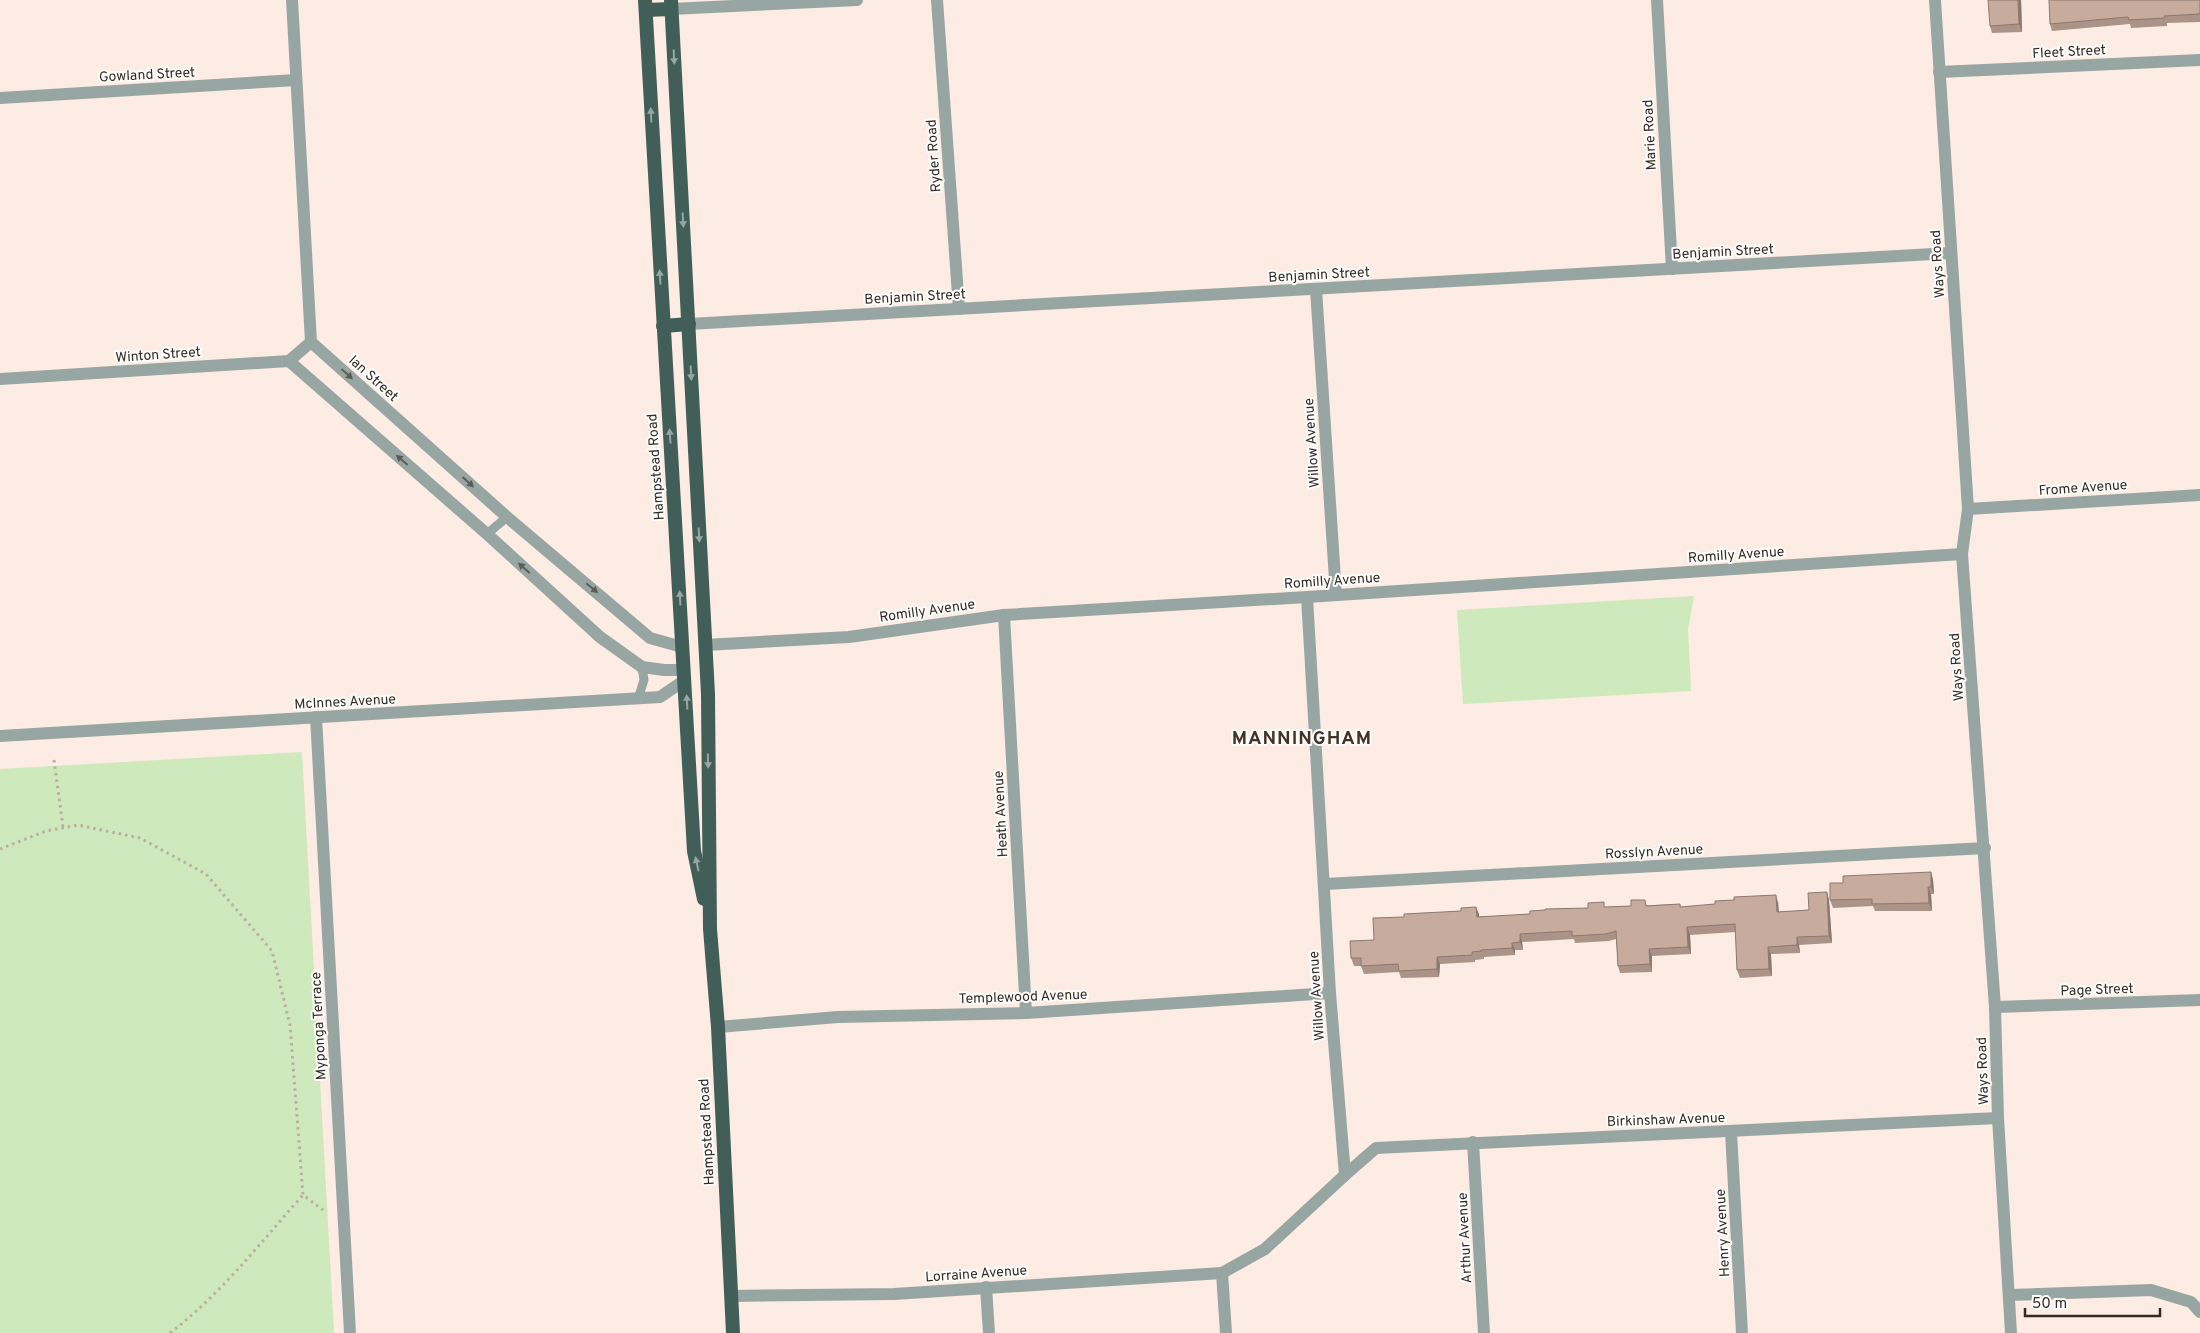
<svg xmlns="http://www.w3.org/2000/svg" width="2200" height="1333" viewBox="0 0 2200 1333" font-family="Overpass,sans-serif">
	<rect width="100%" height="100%" fill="#fdece3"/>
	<g fill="#cee9bb">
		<polygon points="1694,596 1688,629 1691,691 1463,704 1457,610"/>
		<polygon points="302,752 334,1333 0,1333 0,769"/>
	</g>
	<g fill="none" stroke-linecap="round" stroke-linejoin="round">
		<g stroke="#bcaea5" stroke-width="3" stroke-dasharray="2.5 4" stroke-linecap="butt">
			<polyline points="54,760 63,827"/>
			<polyline points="0,849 46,831 78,825 140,838 206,874 272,951 290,1025 303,1195 323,1210"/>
			<path d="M170,1333C222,1293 260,1243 303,1195"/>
		</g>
		<g stroke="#98a6a3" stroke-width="9">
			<polyline points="487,534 507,517"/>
			<polyline points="638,699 644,680 642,667"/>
		</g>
		<g stroke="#98a6a3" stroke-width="12">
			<polyline points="292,0 311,342 507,517 650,638 682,647"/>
			<polyline points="937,0 959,309"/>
			<polyline points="1657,0 1672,269"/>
			<polyline points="1935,0 1968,509 1962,554 1995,1007 1998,1118 2011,1333"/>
			<polyline points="671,9 857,0"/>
			<polyline points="1939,72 2200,60"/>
			<polyline points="0,98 296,80"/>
			<polyline points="1316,289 1336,595"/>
			<polyline points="689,324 1951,253"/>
			<polyline points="289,361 487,534 600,637 642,667 664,670 683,670"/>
			<polyline points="0,379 289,361 311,342"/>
			<polyline points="1968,509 2200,495"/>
			<polyline points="1004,615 1026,1013"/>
			<polyline points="705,645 849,637 1004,615 1307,597 1962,554"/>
			<polyline points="316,717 350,1333"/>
			<polyline points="0,736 660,697 685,680"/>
			<polyline points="1325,884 1985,848"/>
			<polyline points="1995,1007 2200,1000"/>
			<polyline points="718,1027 838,1017 1026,1013 1330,993"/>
			<polyline points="1731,1132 1742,1333"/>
			<polyline points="1473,1142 1484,1333"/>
			<polyline points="1345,1175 1376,1148 1998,1118"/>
			<polyline points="986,1287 989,1333"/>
			<polyline points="2010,1295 2151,1290 2191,1302 2200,1312"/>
			<polyline points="731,1296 894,1294 1222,1273"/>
			<polyline points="1226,1333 1222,1273 1265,1249 1345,1175 1330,993 1307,597"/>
		</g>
		<g stroke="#425e59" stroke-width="14">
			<polyline points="645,0 694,851 704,899"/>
			<polyline points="671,0 708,694 710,929 718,1027 733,1333"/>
			<polyline points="646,10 671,9"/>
			<polyline points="663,326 689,324"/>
		</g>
	</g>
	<g fill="#ab9487">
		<polygon points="2021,0 2022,32 1992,33 1990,26"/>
		<polygon points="2200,0 2200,22 2167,23 2167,26 2131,28 2130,24 2052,31 2050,24"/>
		<polygon points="1931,872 1933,880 1934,894 1931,894 1932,911 1875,911 1873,906 1833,908 1830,900 1843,883"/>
		<polygon points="1827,892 1829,900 1832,943 1799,945 1800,953 1771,954 1772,976 1740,978 1737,970 1736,932 1690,935 1691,954 1652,956 1652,972 1620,973 1618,966 1616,939 1609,941 1575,943 1574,939 1522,942 1523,950 1515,950 1515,955 1484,957 1484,959 1475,960 1475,962 1440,964 1439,977 1401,978 1399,972 1364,974 1361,966 1354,966 1351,958 1404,917 1461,911 1479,914 1479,917 1530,914 1605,907 1680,904 1681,907 1778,902 1779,912 1809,910"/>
	</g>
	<g fill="#8b786e">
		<polygon points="2018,0 2021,0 2022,32 2019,24"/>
		<polygon points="1931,872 1933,880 1934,894 1931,887"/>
		<polygon points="1928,887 1931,894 1932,911 1929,903"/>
		<polygon points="1827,892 1829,900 1832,943 1829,936"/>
		<polygon points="1776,895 1778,902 1779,919 1777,912"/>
		<polygon points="1476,907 1479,914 1479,924 1477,917"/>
		<polygon points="1687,927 1690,935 1691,954 1688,947"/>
		<polygon points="1520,934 1522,942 1523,950 1520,942"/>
		<polygon points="1797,937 1799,945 1800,953 1797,945"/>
		<polygon points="1512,943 1515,950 1515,955 1512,948"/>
		<polygon points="1768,947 1771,954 1772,976 1769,969"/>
		<polygon points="1649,949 1652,956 1652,972 1650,964"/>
		<polygon points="1437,957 1440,964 1439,977 1437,969"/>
	</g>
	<g fill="#c7ac9d" stroke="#8b786e">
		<polygon points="1988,0 2018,0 2019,24 1990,26"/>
		<polygon points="2049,0 2200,0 2200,14 2164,16 2165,18 2129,20 2128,17 2050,24"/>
		<polygon points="1931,872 1931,887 1928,887 1929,903 1872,904 1872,899 1830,900 1830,883 1843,883 1843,876"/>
		<polygon points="1827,892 1829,936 1797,937 1797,945 1768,947 1769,969 1737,970 1735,924 1687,927 1688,947 1649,949 1650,964 1618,966 1616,931 1606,934 1572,936 1572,931 1520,934 1520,942 1512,943 1512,948 1481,950 1481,951 1472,952 1472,955 1437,957 1437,969 1399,971 1398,964 1361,966 1361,958 1351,958 1350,941 1374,940 1373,918 1404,917 1404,914 1461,911 1461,908 1476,907 1477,917 1530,914 1530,911 1545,910 1545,909 1588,908 1588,903 1604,902 1604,907 1631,906 1631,900 1645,900 1646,906 1680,904 1680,907 1715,904 1715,901 1734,900 1734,897 1776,895 1777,912 1809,910 1808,893"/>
	</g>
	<defs><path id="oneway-solid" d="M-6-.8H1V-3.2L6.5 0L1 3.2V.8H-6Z" transform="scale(1.25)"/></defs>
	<g fill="#96a6a3">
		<use href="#oneway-solid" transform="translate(674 57) rotate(87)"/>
		<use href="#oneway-solid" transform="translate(651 115) rotate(-93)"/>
		<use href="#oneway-solid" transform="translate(683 220) rotate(87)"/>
		<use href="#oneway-solid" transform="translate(660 277) rotate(-93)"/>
		<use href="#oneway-solid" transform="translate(691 373) rotate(87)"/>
		<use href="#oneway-solid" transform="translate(670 436) rotate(-94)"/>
		<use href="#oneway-solid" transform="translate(699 535) rotate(87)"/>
		<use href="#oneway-solid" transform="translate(680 598) rotate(-93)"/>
		<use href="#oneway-solid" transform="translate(687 702) rotate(-93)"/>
		<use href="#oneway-solid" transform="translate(708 761) rotate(89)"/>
		<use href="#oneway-solid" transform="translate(697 864) rotate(-102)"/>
	</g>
	<g fill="#5d5c57">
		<use href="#oneway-solid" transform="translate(347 374) rotate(42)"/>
		<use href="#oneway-solid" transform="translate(402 460) rotate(-139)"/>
		<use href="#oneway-solid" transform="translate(468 482) rotate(42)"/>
		<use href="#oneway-solid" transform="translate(524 568) rotate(-138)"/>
		<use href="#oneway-solid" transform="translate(592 588) rotate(40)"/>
	</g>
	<g text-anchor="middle" stroke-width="4" stroke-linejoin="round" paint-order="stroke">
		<g font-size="14" fill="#352b25" stroke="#fdfdfd">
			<text transform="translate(2069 51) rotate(-3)" y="5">Fleet Street</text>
			<text transform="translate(147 74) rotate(-3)" y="5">Gowland Street</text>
			<text transform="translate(1649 135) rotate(-93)" y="5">Marie Road</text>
			<text transform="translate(933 156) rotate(-94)" y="5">Ryder Road</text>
			<text transform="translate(1723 251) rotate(-3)" y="5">Benjamin Street</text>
			<text transform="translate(1937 264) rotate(-94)" y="5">Ways Road</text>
			<text transform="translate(1319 274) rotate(-3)" y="5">Benjamin Street</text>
			<text transform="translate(915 296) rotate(-3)" y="5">Benjamin Street</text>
			<text transform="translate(158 354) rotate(-4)" y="5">Winton Street</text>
			<text transform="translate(374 378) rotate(42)" y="5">Ian Street</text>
			<text transform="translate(1311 443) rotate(-94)" y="5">Willow Avenue</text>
			<text transform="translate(655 467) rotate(-94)" y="5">Hampstead Road</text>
			<text transform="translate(2083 487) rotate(-4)" y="5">Frome Avenue</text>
			<text transform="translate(1736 554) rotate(-4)" y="5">Romilly Avenue</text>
			<text transform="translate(1332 580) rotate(-4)" y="5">Romilly Avenue</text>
			<text transform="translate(927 610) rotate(-8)" y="5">Romilly Avenue</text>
			<text transform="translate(1956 667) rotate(-94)" y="5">Ways Road</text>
			<text transform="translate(345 701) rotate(-3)" y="5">McInnes Avenue</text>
			<text transform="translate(1000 814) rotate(-93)" y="5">Heath Avenue</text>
			<text transform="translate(1654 851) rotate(-3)" y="5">Rosslyn Avenue</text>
			<text transform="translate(2097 989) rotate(-2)" y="5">Page Street</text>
			<text transform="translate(1023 996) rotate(-2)" y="5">Templewood Avenue</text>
			<text transform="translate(1316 996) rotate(-94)" y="5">Willow Avenue</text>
			<text transform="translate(318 1026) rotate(-93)" y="5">Myponga Terrace</text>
			<text transform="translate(1982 1071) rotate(-92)" y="5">Ways Road</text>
			<text transform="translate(1666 1119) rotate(-2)" y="5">Birkinshaw Avenue</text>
			<text transform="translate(706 1132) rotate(-93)" y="5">Hampstead Road</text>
			<text transform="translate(1722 1233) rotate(-93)" y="5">Henry Avenue</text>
			<text transform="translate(1464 1238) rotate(-93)" y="5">Arthur Avenue</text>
			<text transform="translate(976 1273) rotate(-4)" y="5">Lorraine Avenue</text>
		</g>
		<g font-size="19" font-weight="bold" letter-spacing="1" fill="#463125" stroke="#fdfdfd">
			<text x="1302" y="744">MANNINGHAM</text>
		</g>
	</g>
	<path d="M2025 1308v8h135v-8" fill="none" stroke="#352b25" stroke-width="2.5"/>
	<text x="2032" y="1308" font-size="15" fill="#352b25" stroke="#fdfdfd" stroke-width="4" paint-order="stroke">50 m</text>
</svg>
